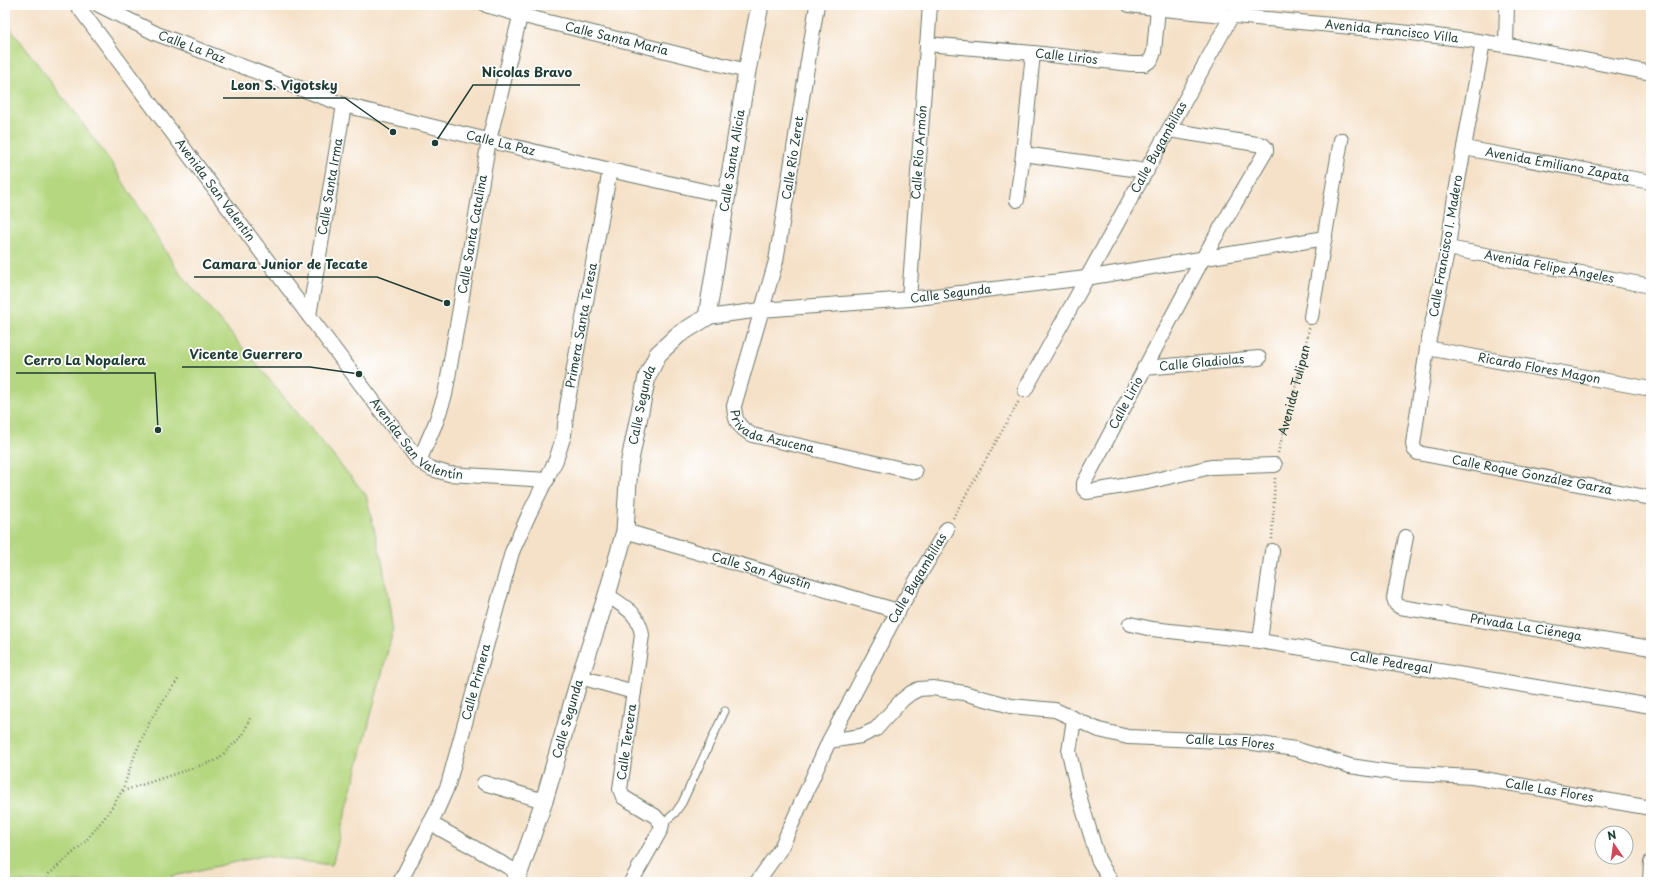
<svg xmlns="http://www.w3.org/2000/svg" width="1656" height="887" viewBox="0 0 1656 887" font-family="'Playpen Sans',sans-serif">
	<rect width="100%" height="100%" fill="#fff"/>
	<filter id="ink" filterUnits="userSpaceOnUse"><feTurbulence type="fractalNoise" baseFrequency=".025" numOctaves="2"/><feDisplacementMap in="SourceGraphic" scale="8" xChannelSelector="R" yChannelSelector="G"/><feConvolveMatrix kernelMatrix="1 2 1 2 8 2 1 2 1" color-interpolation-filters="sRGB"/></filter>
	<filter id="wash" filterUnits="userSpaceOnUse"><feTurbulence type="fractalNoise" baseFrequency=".012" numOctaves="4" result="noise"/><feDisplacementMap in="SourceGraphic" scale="16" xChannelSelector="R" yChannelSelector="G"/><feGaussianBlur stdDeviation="0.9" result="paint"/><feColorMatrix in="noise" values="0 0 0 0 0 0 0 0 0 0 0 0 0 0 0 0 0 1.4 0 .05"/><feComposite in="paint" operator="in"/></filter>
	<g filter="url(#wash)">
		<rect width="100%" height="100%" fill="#f5e1c8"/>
		<polygon fill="#b5d77f" stroke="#6a8a5a" points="5,21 109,159 176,268 366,495 383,566 393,631 332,865 262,856 147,882 5,882"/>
	</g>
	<g filter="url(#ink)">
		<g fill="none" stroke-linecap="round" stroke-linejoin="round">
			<g stroke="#6a7668" stroke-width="9">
				<polyline id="service" points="662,824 675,813 682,803 725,711"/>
			</g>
			<g stroke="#6a7668" stroke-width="16">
				<g id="minor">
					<path id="s2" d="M77,5L309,316L419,461L432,469L449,474L547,480"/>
					<path id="s3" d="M99,5L157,34L344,105L610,170L727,196"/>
					<path id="s4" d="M486,5L520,15L747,71"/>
					<path id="s5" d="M817,5L776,261L734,406C735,423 739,427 752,435L915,472"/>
					<path id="s6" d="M1129,5C1248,19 1367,26 1484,42C1540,50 1596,63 1651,73"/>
					<path id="s7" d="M1483,42L1454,203L1448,248L1427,348L1413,444L1414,449L1418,453L1651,498"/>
					<path id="s8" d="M927,44L1033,53L1131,64H1145L1151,60L1154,52L1158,8"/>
					<polyline points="1506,45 1507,5"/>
					<polyline points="1169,130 1263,145 1266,148 1266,151 1203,258 1084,483 1084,489 1087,492 1147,482 1211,467 1275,465"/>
					<path id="s9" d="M1464,148L1651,182"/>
					<polyline points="1023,154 1147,171"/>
					<polyline points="1017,200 1023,154 1033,53"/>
					<path id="s10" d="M1448,248L1651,286"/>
					<path id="s11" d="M909,299L930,5"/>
					<path id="s12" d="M309,316L344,105"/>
					<path id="s13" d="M707,317L761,310L909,299L1086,278L1325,238"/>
					<polyline points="1311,317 1341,140"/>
					<path id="s14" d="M1427,348L1651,389"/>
					<path id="s15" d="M1144,368L1259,358"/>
					<path id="s16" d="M1025,390L1231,17"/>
					<path id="s17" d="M419,461L436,422L445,395L489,140L523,5"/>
					<path id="s18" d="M625,531L898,611"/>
					<path id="s19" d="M1406,537L1394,598L1396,604L1400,607L1651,648"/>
					<path d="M607,595C625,607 639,613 642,635L620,789L623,797L655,816L662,824L661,829L631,882"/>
					<path id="s20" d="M1130,624L1152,629L1260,641L1651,706"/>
					<polyline points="1260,641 1272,551"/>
					<polyline points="580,677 634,692"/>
					<polyline points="1074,719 1069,752 1078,792 1098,859 1111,882"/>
					<path id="s21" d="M829,741L861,736L876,729L902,700L911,693L919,689L933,688L964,693L1011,706L1055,710L1099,730L1128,737L1246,742L1295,749L1350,766L1397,773L1472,777L1651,808"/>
					<polyline points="484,783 544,801"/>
					<polyline points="430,823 519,873"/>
					<path id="s22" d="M400,882L437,810L448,785L512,552L530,512L556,460L564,435L567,406L610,170"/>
					<path id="s23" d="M757,882L781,848L829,741L898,611L947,529"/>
					<polyline points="1650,882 1651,862"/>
				</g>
			</g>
			<g stroke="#6a7668" stroke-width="19">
				<g id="tertiary">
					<path id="s24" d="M514,882L519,873L544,801L580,677L607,595L625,531L629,465L647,377L658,354L678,335L707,317L747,71L760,5"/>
				</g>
			</g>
			<g stroke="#6a7668" stroke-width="2.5" stroke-dasharray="1 3" stroke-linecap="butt">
				<path id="s1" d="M1278,453L1304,355L1309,328"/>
				<polyline points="953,518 1019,401"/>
				<polyline points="1272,539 1275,478"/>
				<polyline points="123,791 217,760 243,735 250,718"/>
				<polyline points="47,882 49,874 84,843 106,816 122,791 136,752 152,717 179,678"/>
			</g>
			<use href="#service" stroke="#fff" stroke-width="7"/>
			<use href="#minor" stroke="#fff" stroke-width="14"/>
			<use href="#tertiary" stroke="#fff" stroke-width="17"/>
		</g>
	</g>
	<g text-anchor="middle" stroke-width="3.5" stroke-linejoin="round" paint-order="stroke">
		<g font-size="12" fill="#1f3d34" stroke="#fff">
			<text dy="4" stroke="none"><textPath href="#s6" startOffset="264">Avenida Francisco Villa</textPath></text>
			<text dy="4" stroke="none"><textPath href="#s4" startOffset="135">Calle Santa María</textPath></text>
			<text dy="4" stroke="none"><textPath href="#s3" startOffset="102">Calle La Paz</textPath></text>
			<text dy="4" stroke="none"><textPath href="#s8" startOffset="140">Calle Lirios</textPath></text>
			<text dy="4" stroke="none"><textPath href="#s3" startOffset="426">Calle La Paz</textPath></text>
			<text dy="4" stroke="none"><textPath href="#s16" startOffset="277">Calle Bugambilias</textPath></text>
			<text dy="4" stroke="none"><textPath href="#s11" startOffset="147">Calle Río Armón</textPath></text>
			<text transform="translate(793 158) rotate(-81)" y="4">Calle Río Zeret</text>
			<text dy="4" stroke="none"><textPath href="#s24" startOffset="770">Calle Santa Alicia</textPath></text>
			<text dy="4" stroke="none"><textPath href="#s9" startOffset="95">Avenida Emiliano Zapata</textPath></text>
			<text dy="4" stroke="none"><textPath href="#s12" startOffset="131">Calle Santa Irma</textPath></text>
			<text dy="4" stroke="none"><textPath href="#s2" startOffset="231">Avenida San Valentín</textPath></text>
			<text dy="4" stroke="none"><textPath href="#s17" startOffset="234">Calle Santa Catalina</textPath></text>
			<text transform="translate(1446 246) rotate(-80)" y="4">Calle Francisco I. Madero</text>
			<text dy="4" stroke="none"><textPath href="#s10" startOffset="103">Avenida Felipe Ángeles</textPath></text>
			<text dy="4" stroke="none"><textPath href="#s13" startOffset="245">Calle Segunda</textPath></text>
			<text dy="4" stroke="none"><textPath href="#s22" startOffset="589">Primera Santa Teresa</textPath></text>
			<text dy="4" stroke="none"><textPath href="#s15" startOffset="58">Calle Gladiolas</textPath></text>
			<text dy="4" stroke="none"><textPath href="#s14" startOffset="114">Ricardo Flores Magon</textPath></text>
			<text dy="4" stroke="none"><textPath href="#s1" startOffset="65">Avenida Tulipan</textPath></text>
			<text transform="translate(1126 403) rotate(-62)" y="4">Calle Lirio</text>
			<text dy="4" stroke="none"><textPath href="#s24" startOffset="496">Calle Segunda</textPath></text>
			<text dy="4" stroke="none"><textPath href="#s5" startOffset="462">Privada Azucena</textPath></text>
			<text dy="4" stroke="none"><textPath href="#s2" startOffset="555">Avenida San Valentín</textPath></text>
			<text dy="4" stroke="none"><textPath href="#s7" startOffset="535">Calle Roque González Garza</textPath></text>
			<text dy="4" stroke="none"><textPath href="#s18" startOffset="142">Calle San Agustín</textPath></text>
			<text dy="4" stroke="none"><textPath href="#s23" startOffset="344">Calle Bugambilias</textPath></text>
			<text dy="4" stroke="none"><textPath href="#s19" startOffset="201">Privada La Ciénega</textPath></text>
			<text dy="4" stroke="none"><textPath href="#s20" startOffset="264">Calle Pedregal</textPath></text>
			<text dy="4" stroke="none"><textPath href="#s22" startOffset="215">Calle Primera</textPath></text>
			<text dy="4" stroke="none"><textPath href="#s24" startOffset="172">Calle Segunda</textPath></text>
			<text transform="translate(627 742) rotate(-82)" y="4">Calle Tercera</text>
			<text dy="4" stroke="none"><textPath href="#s21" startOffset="427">Calle Las Flores</textPath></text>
			<text dy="4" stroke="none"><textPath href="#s21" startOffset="751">Calle Las Flores</textPath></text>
		</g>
	</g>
	<path fill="none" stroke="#1f3d34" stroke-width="1.5" d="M435 143L473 85H580M393 132L345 98H223M447 303L377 277H194M359 374L310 367H182M158 430L155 373H16"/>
	<g fill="#1f3d34" stroke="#fff" stroke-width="1.5">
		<circle cx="435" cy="143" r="4"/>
		<circle cx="393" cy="132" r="4"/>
		<circle cx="447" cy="303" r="4"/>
		<circle cx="359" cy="374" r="4"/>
		<circle cx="158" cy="430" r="4"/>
	</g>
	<g font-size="13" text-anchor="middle" font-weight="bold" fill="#1f3d34" stroke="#fff" stroke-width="3.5" stroke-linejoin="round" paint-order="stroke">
		<text x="527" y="77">Nicolas Bravo</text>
		<text x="284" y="90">Leon S. Vigotsky</text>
		<text x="285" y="269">Camara Junior de Tecate</text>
		<text x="246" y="359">Vicente Guerrero</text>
		<text x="85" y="365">Cerro La Nopalera</text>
	</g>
	<rect width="1656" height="887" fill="none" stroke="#fff" stroke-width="20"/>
	<g transform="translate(1614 845) rotate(347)"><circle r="19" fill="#ffffff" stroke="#a5b1ae"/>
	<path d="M0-3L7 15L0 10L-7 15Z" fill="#d1495b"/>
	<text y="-6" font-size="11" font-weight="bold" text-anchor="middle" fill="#1f3d34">N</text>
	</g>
</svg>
